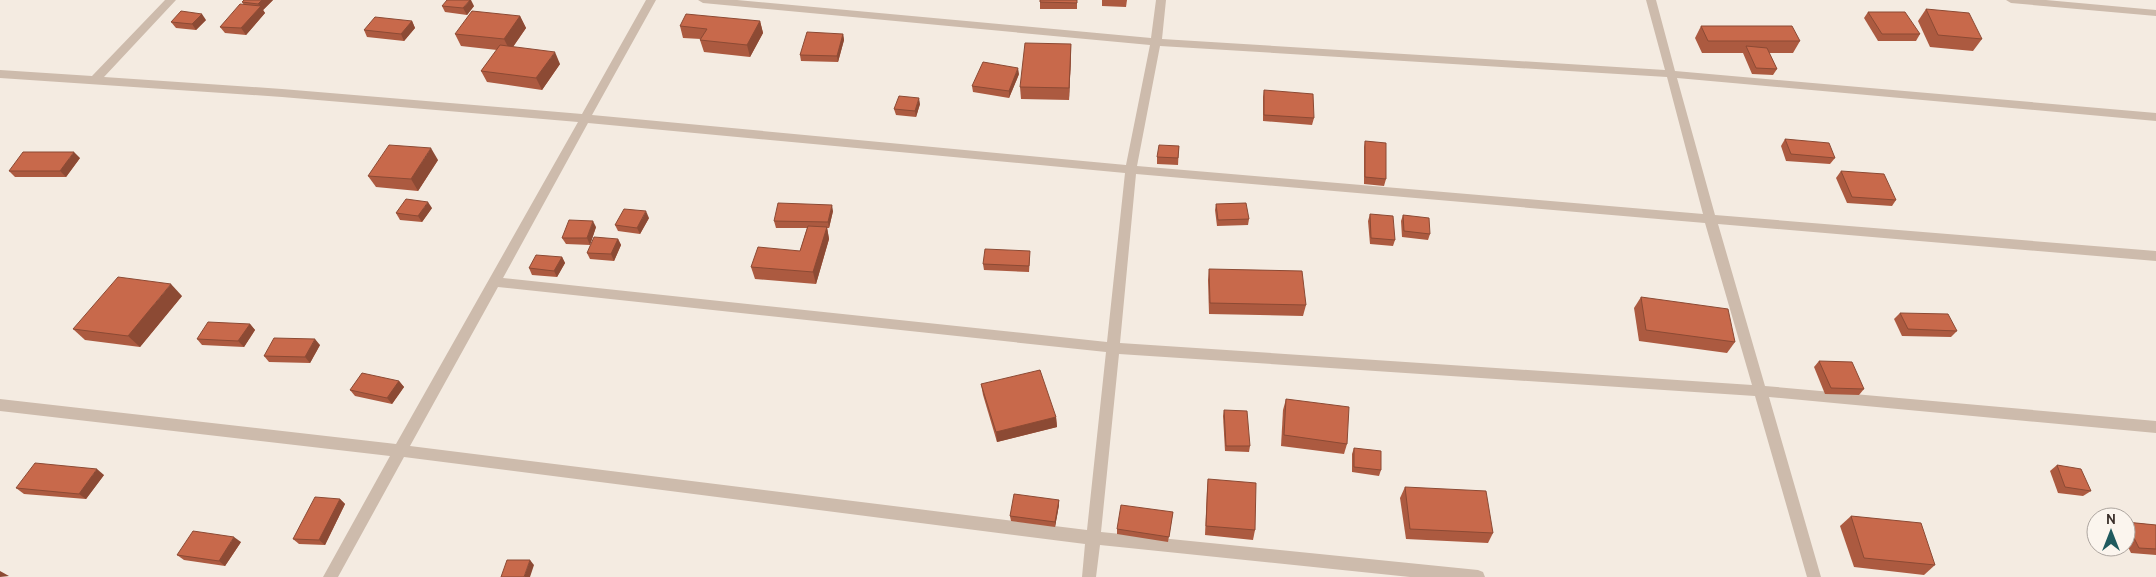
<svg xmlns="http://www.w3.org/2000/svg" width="2156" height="577" viewBox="0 0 2156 577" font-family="Cabin,sans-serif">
	<rect width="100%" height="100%" fill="#f4ebe1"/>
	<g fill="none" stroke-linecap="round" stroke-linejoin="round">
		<g fill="#cdbbac" fill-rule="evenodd">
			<path d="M165,0H176L104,77L282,89L582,114L646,0H656L592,115L1126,165L1150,45L703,3L698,0H737L1151,38L1156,0H1166L1162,39L1665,70L1646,0H1656L1675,71L2156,113V121L1677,78L1715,215L2156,251V261L1718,224L1765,386L2156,421V433L1769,397L1821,577H1807L1755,396L1119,354L1101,532L1478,570L1483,572L1485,577H1410L1100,545L1096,577H1082L1085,544L404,457L338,577H323L390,456L0,411V399L396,444L578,122L282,97L0,78V70L92,76ZM1160,46L1667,77L1703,214L1137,166ZM588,123L1125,173L1107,342L503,278ZM1136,174L1705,223L1752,385L1120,343ZM498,287L1106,352L1087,530L410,446Z"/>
			<polygon points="2006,0 2046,0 2156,10 2156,16 2011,3"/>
		</g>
	</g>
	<g fill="#ac5a40">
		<polygon points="273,0 263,10 265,13 246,35 225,33 220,27 244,5 242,2"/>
		<rect x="1040" y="0" width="37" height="9"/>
		<polygon points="1102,0 1127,0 1126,7 1102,6"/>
		<polygon points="442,6 474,6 467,15 445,12"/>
		<polygon points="1926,9 1982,39 1973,51 1930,47 1918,21"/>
		<polygon points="1868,12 1920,34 1916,41 1878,41 1864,18"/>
		<polygon points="520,16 526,28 513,47 560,64 542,90 487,82 481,71 497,50 461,46 455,34"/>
		<polygon points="206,20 196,30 176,28 171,22"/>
		<polygon points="412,21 415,28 404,41 367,37 364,30"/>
		<polygon points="760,21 763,33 750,57 704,52 700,40 701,39 683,38 680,26"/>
		<polygon points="1701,26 1800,41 1793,53 1769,53 1777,69 1773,75 1752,74 1743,53 1702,53 1695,38"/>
		<polygon points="843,34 844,40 838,62 801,61 800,55"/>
		<polygon points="1071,44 1071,56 1069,100 1021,99 1020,87"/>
		<polygon points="1019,74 1009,98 973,92 972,86"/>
		<polygon points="1264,90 1314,118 1312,125 1263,121 1263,97"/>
		<polygon points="920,104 916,117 896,115 894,109"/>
		<polygon points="1785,139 1835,158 1830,164 1786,161 1781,146"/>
		<polygon points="1365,141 1386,179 1384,186 1364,184 1364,147"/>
		<polygon points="1179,146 1178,165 1157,164 1157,157"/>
		<polygon points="80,158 66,177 15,177 9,171"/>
		<polygon points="438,160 418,191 376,187 368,176"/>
		<polygon points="1841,171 1896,200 1892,206 1847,203 1836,178"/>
		<polygon points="1216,204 1249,219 1248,225 1217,226 1215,210"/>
		<polygon points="432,208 422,222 400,220 396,213"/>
		<polygon points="833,211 829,228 827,228 829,239 816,284 755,279 751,267 800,251 807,228 776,228 774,221"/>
		<polygon points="1370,214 1395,240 1393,246 1370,244 1368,221"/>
		<polygon points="1403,215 1430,234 1428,240 1402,237 1401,221"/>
		<polygon points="649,218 640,234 618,231 615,225"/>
		<polygon points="596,227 590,245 566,244 562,238"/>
		<polygon points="618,239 621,245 614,261 590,259 587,253"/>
		<polygon points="562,257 565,263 557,277 532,275 529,268"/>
		<polygon points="1030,257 1029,272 984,270 983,264"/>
		<polygon points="1209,269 1306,305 1303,316 1209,314 1208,280"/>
		<polygon points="182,296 140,347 85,340 73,329"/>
		<polygon points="1641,297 1735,342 1727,353 1639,341 1634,308"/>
		<polygon points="1900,313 1957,331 1951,337 1902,336 1894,319"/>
		<polygon points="250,324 255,330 244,347 202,345 197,339"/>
		<polygon points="320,345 310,363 269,362 264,356"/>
		<polygon points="1819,361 1864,389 1859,395 1825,394 1814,367"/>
		<polygon points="399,381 404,387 392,404 355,396 350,390"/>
		<polygon points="981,384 1056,417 1057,427 997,442 983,395"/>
		<polygon points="1286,399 1347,444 1344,454 1281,446 1283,410"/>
		<polygon points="1224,410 1250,446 1249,452 1225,451 1223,416"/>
		<polygon points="1354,448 1381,470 1379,476 1352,472 1352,454"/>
		<polygon points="2057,465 2091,491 2083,496 2058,493 2050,471"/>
		<polygon points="104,475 86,499 24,494 16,488"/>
		<polygon points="1208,479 1255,530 1253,540 1205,535 1207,489"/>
		<polygon points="1405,487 1493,533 1488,543 1406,539 1400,498"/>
		<polygon points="340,499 345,504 325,545 299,544 293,539"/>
		<polygon points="1059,500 1059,505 1055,527 1011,521 1010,516"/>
		<polygon points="1173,512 1168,542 1117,534 1117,529"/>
		<polygon points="1851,516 1935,565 1924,575 1854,567 1840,526"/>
		<polygon points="2126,522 2156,525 2156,555 2131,553 2126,543"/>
		<polygon points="241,542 225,566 184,560 177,555"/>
	</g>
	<g fill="#8c4a34">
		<polygon points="262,0 273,0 263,10 265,13 246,35 241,28 260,7 258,4"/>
		<polygon points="470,0 471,0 474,6 467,15 463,8"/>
		<polygon points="202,14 206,20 196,30 192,24"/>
		<polygon points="520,16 526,28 510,51 504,39"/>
		<polygon points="412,21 415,28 404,41 401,34"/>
		<polygon points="760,21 763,33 750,57 747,45"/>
		<polygon points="843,34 844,40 838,62 837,56"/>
		<polygon points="1071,44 1071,56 1069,100 1069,88"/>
		<polygon points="555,52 560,64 542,90 536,78"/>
		<polygon points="1018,68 1019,74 1009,98 1009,91"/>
		<polygon points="919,98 920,104 916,117 915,111"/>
		<polygon points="431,148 438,160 418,191 411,179"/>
		<polygon points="74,152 80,158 66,177 60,171"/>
		<polygon points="428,202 432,208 422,222 418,216"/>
		<polygon points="832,205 833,211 829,228 828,222"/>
		<polygon points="646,211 649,218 640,234 637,228"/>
		<polygon points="593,221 596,227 590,245 587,238"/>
		<polygon points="827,227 829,239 816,284 813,272"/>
		<polygon points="618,239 621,245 614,261 611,254"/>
		<polygon points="562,257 565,263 557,277 554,271"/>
		<polygon points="171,284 182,296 140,347 128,336"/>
		<polygon points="250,324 255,330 244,347 238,341"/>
		<polygon points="315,339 320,345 310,363 305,357"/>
		<polygon points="399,381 404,387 392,404 387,398"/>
		<polygon points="1056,417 1057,427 997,442 996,432"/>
		<polygon points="97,469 104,475 86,499 79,494"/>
		<polygon points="340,499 345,504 325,545 319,540"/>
		<polygon points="1059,500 1059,505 1055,527 1055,522"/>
		<polygon points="234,537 241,542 225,566 219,561"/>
		<polygon points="530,560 534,565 530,577 524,577"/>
		<polygon points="0,571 9,576 0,577"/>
	</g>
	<g fill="#c8694b" stroke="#8c4a34">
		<polygon points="244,0 262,0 258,4 242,2"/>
		<polygon points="447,0 470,0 463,8 442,6"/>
		<polygon points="1040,0 1077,0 1077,3 1040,2"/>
		<polygon points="240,4 261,6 241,28 220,27"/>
		<polygon points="1926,9 1969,13 1982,39 1938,35"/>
		<polygon points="181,11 202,14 192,24 171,22"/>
		<polygon points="472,11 520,16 504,39 455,34"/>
		<polygon points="1868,12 1905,12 1920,34 1882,34"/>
		<polygon points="686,14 760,21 747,45 700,40 707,29 680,26"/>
		<polygon points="375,17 412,21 401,34 364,30"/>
		<polygon points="1701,26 1792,26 1800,41 1708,41"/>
		<polygon points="807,32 843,34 837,56 800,55"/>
		<polygon points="1025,43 1071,44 1069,88 1020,87"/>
		<polygon points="500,45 555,52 536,78 481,71"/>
		<polygon points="1746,46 1767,48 1777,69 1756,68"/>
		<polygon points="983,62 1018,68 1009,91 972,86"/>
		<polygon points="1264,90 1313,94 1314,118 1264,115"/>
		<polygon points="899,96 919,98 915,111 894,109"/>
		<polygon points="1785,139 1829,143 1835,158 1791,154"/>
		<polygon points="1365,141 1386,143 1386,179 1365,177"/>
		<polygon points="389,145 431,148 411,179 368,176"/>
		<polygon points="1159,145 1179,146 1178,158 1157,157"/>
		<polygon points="23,152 74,152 60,171 9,171"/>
		<polygon points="1841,171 1884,174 1896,200 1852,197"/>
		<polygon points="406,199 428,202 418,216 396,213"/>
		<polygon points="778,203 832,205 828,222 774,221"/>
		<polygon points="1246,203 1249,219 1218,220 1216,204"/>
		<polygon points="624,209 646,211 637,228 615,225"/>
		<polygon points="1370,214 1393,216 1395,240 1371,238"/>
		<polygon points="1403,215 1429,218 1430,234 1404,231"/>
		<polygon points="569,220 593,221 587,238 562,238"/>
		<polygon points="808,226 827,227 813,272 751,267 758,247 800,251"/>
		<polygon points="594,237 618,239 611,254 587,253"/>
		<polygon points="985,249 1030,251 1029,266 983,264"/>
		<polygon points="536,255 562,257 554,271 529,268"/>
		<polygon points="1209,269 1302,271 1306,305 1210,303"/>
		<polygon points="118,277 171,284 128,336 73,329"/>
		<polygon points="1641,297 1728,309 1735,342 1646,330"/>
		<polygon points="1900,313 1948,314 1957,331 1908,329"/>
		<polygon points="208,322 250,324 238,341 197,339"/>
		<polygon points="274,338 315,339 305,357 264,356"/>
		<polygon points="1819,361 1852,362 1864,389 1831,388"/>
		<polygon points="1040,370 1056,417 996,432 981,384"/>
		<polygon points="362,373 399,381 387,398 350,390"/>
		<polygon points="1286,399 1349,407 1347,444 1284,435"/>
		<polygon points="1224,410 1247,411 1250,446 1226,446"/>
		<polygon points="1354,448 1381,451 1381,470 1354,467"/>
		<polygon points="35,463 97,469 79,494 16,488"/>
		<polygon points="2057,465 2081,469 2091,491 2065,487"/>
		<polygon points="1208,479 1256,483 1255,530 1206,526"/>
		<polygon points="1405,487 1486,491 1493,533 1410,529"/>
		<polygon points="1014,494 1059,500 1055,522 1010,516"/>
		<polygon points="315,497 340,499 319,540 293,539"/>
		<polygon points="1121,505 1173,512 1169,537 1117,529"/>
		<polygon points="1851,516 1921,523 1935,565 1864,558"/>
		<polygon points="2126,522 2156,525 2156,549 2139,548"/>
		<polygon points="193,531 234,537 219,561 177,555"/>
		<polygon points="507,560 530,560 524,577 501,577"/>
	</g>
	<g transform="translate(2111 532)"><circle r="24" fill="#fbf5ee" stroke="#aea6a0"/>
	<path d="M0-4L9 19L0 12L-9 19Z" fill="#1f5a5e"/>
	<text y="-8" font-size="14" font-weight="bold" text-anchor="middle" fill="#3b302b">N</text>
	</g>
</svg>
